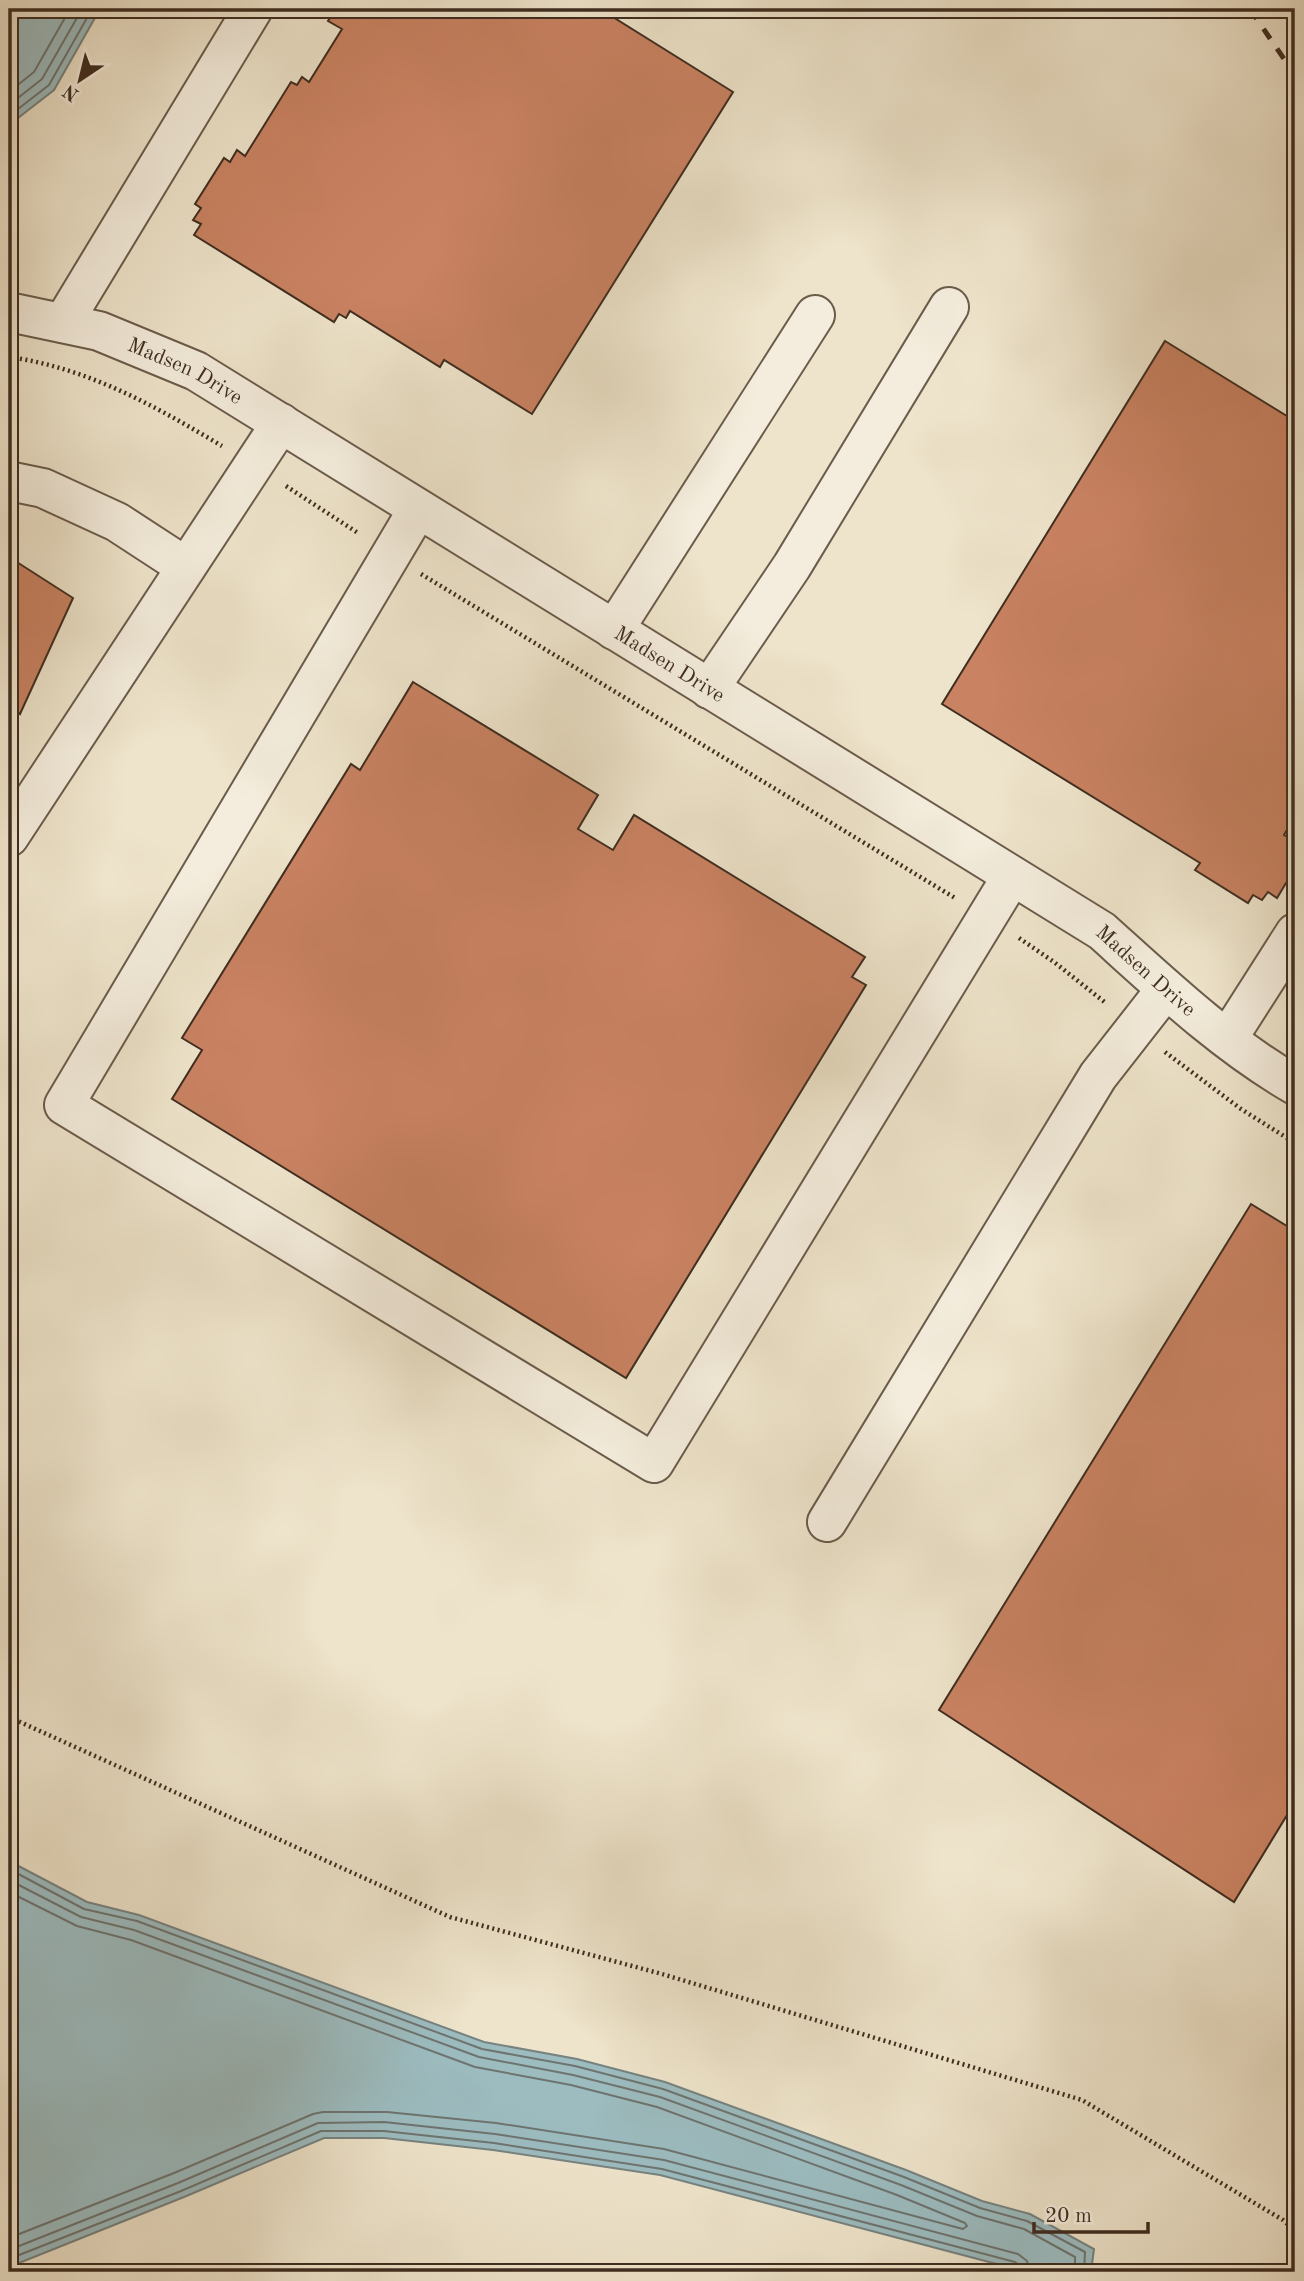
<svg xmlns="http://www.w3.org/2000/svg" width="1304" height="2281" viewBox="0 0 1304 2281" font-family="'Old Standard TT',serif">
	<rect width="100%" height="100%" fill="#eee4cb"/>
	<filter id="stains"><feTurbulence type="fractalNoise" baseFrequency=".00286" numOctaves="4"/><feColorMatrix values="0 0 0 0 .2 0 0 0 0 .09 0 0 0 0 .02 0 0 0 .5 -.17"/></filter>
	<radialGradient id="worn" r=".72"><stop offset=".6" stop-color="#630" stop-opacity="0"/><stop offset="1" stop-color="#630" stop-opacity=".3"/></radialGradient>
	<g fill="#9cbcc0" stroke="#778380" stroke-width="2">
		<polygon points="9,9 100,9 54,90 9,125"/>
		<polygon points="9,1861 87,1902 139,1915 484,2042 577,2059 665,2082 906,2170 982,2201 1030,2214 1094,2249 1091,2272 1027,2272 660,2175 493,2150 384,2138 324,2138 184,2197 9,2267"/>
	</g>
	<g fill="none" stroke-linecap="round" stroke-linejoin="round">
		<g stroke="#6e7470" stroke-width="2">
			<polyline points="9,92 34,72 70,9"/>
			<polyline points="9,105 42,79 82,9"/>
			<polyline points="9,116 49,85 92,9"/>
			<polyline points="9,1869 84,1909 137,1921 482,2049 575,2066 663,2089 904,2177 980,2208 1027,2221 1085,2252 1084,2272"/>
			<polyline points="9,1880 81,1917 134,1930 479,2057 573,2075 660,2097 901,2185 977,2216 1024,2229 1075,2257 1075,2272"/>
			<polyline points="9,1892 77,1926 131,1940 475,2067 571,2085 657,2107 897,2195 965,2223 967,2226 963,2229 664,2149 496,2123 387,2112 323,2112 313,2114 174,2173 9,2238"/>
			<polyline points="9,2250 178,2183 318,2123 384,2122 495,2134 664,2160 1018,2254 1027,2261 1030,2272"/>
			<polyline points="9,2259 181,2191 321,2131 384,2131 494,2143 662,2169 1015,2262 1020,2266 1021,2272"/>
		</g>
	</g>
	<g fill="#c98262" stroke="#3f2d20" stroke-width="2">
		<polygon points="336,9 600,9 733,92 532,414 444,360 440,367 350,311 346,318 339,314 334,322 194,235 201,224 193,220 201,208 195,204 224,158 230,162 237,150 245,156 291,82 297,85 302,77 309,82 342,29 328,21"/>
		<polygon points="1165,341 1295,421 1295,816 1284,835 1295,842 1295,868 1277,898 1268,892 1262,900 1253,895 1248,903 1195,870 1200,863 942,704"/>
		<polygon points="9,557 73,598 20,714 9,704"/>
		<polygon points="413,682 598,795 578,829 613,850 634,815 865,957 852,977 866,985 626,1378 172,1099 202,1050 182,1038 351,764 360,770"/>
		<polygon points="1251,1204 1295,1231 1295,1802 1234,1902 939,1710"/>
	</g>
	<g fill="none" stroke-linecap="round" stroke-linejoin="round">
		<g stroke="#6b5b4b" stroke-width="42">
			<g id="minor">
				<path id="s1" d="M9,312L99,331L196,371L1102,931C1163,986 1224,1044 1295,1085"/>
				<polyline points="63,323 253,9"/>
				<polyline points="9,481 43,488 117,522 186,567"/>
				<polyline points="418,509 64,1105 654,1463 1012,876"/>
				<polyline points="614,630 815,315"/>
				<polyline points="709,689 792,566 949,307"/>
				<polyline points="9,837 281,423"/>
				<polyline points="1228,1038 1295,933"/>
				<polyline points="827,1522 1098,1076 1166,989"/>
			</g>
		</g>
		<g stroke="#3f2d20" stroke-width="4.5" stroke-dasharray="2 3.5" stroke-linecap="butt">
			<path d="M9,357C88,368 155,406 222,446"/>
			<polyline points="286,486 358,533"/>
			<polyline points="421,574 955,898"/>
			<polyline points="1019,938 1054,962 1107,1004"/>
			<polyline points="1165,1052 1241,1109 1295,1143"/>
			<polyline points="9,1717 450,1917 662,1974 1082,2100 1283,2220 1295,2231"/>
		</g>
		<use href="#minor" stroke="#f4eddd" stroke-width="38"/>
		<polyline stroke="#3f2d20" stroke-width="5" stroke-dasharray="12 12" stroke-linecap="butt" points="1250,9 1295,75"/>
	</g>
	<g text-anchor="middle" stroke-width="5" stroke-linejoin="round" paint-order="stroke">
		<g font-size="21" fill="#3f2d20" stroke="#f4eddd">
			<text dy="7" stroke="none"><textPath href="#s1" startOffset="187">Madsen Drive</textPath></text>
			<text dy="7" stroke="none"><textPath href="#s1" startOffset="754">Madsen Drive</textPath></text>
			<text dy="7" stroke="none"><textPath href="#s1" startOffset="1321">Madsen Drive</textPath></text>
		</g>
	</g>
	<rect width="1304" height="2281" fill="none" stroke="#eee4cb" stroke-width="35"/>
	<rect x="10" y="10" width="1283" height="2260" fill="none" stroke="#3f2d20" stroke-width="3.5"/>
	<rect x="18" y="18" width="1269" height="2246" fill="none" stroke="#3f2d20" stroke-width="2"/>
	<g transform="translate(80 80) rotate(215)" stroke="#f4eddd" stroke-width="5" paint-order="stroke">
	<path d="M0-5L12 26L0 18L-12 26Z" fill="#3f2d20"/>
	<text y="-10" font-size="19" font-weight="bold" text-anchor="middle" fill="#3f2d20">N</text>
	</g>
	<path d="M1034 2222v10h114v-10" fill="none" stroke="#3f2d20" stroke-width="3.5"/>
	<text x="1045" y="2222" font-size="21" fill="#3f2d20" stroke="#f4eddd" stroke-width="5" paint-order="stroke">20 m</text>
	<rect width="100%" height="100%" filter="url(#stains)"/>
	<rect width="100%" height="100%" fill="url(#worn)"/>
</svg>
